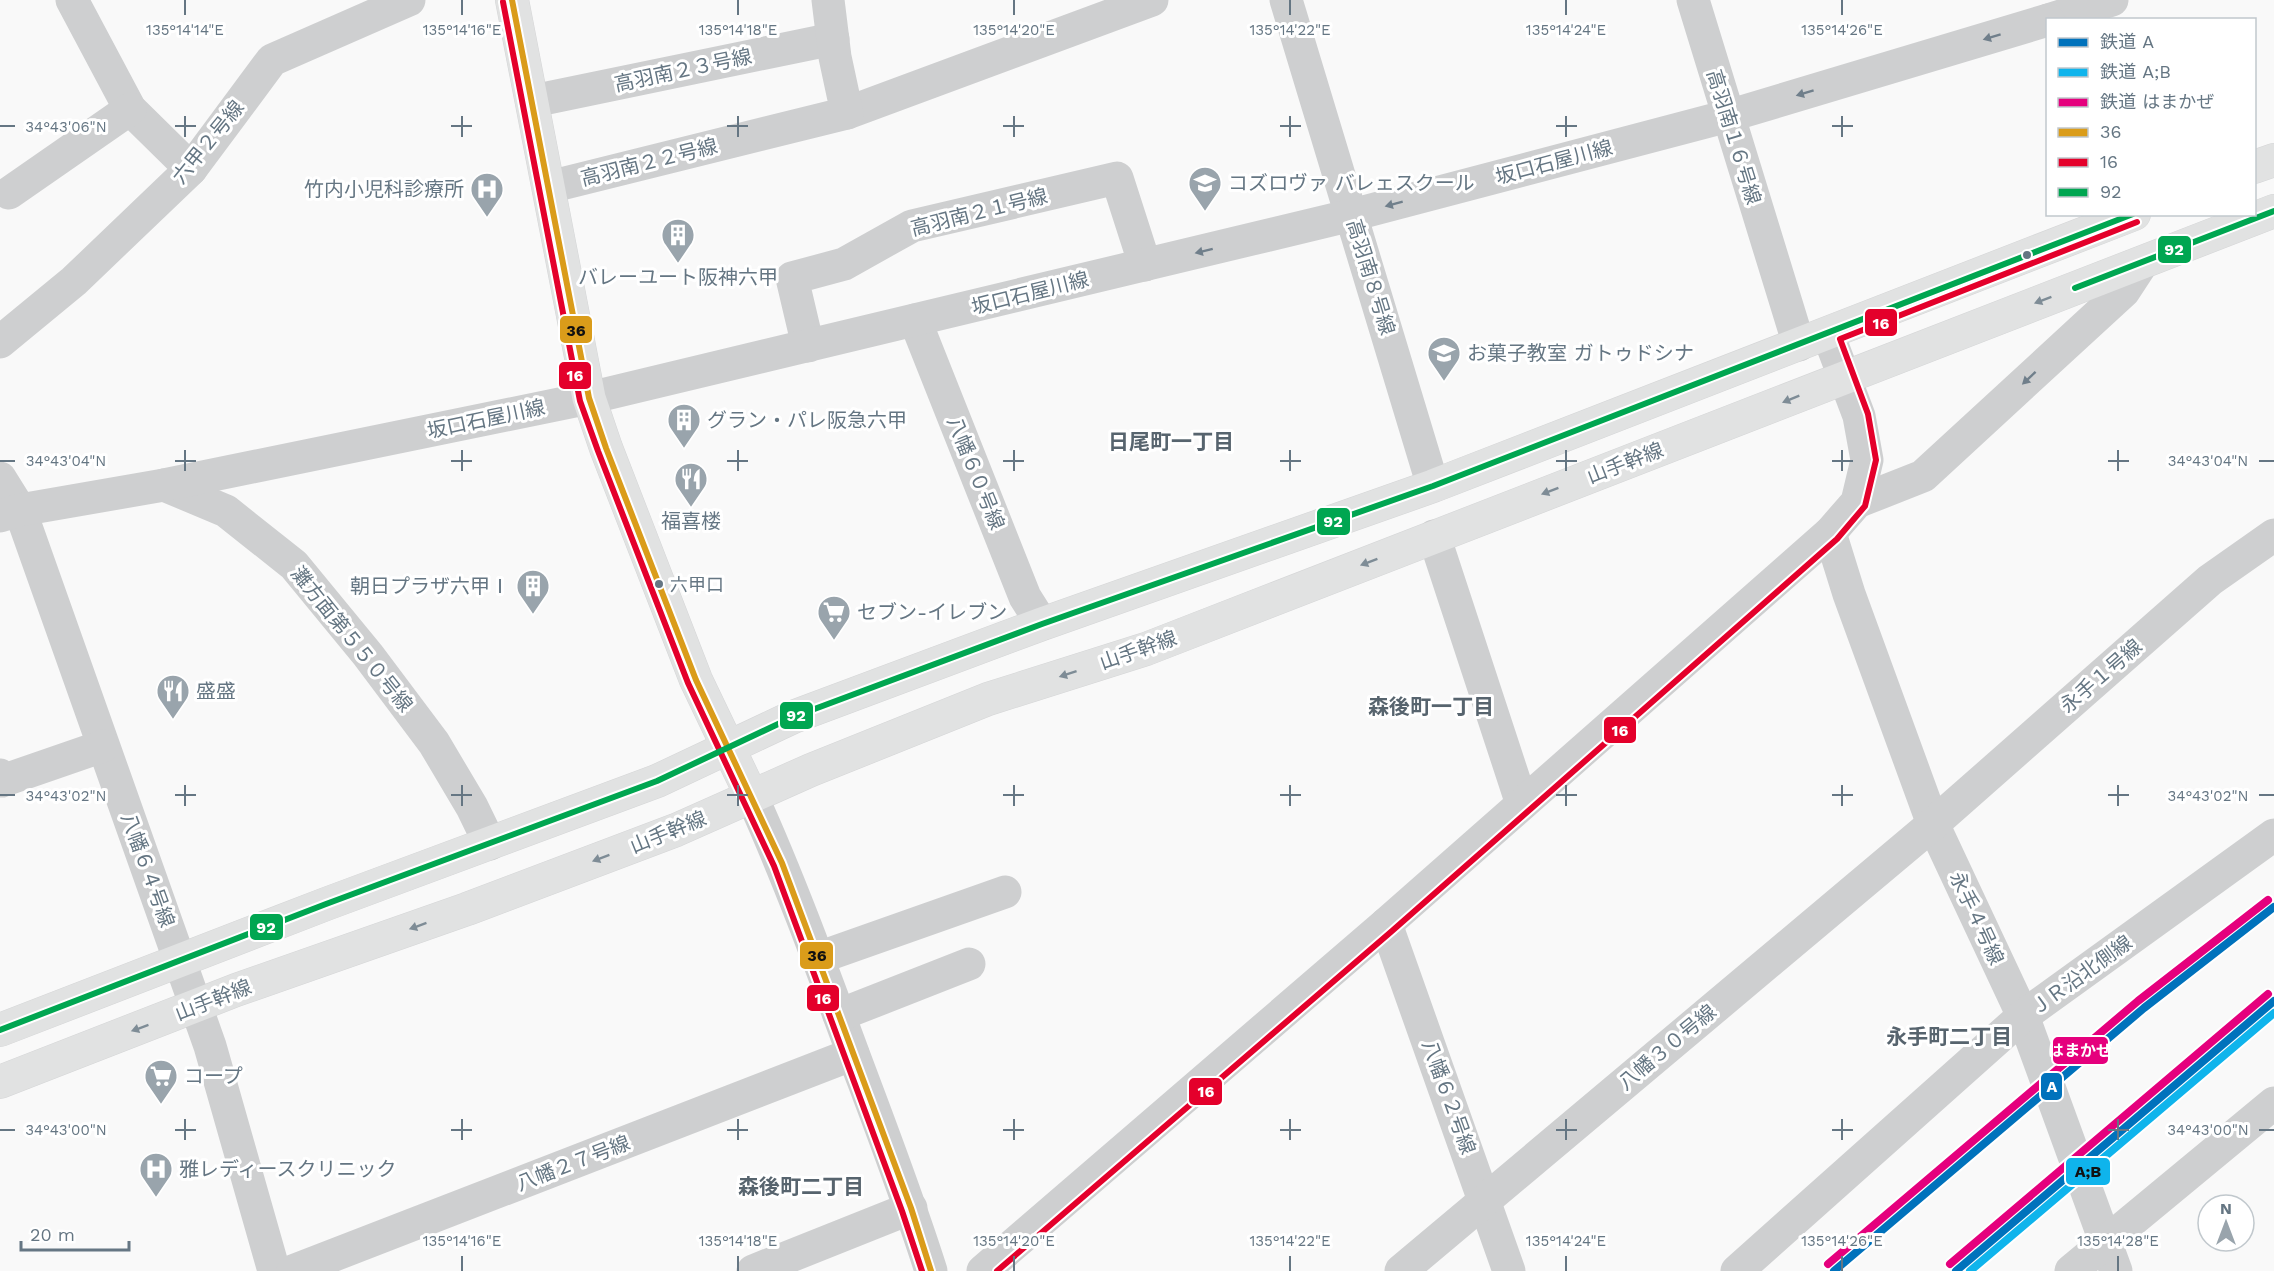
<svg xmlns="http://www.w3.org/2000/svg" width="2274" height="1271" viewBox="0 0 2274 1271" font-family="'Work Sans','Noto Sans JP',sans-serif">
	<rect width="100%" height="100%" fill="#f9f9f9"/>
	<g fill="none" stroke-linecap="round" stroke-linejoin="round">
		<g stroke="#d5d6d7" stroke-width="34">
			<g id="major">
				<polyline points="512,0 589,398 606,448 696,680 752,797"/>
				<polyline points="2254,167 2274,160"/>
				<polyline points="0,1030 326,904 657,781 793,717 1042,624 1433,486 2134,214"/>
				<polyline points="0,1082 236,990 467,909 676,830 811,770 988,699 1146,649 2274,211"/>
			</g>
		</g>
		<g stroke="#cecfd0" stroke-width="33">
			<polyline points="72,0 130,109 191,169"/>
			<polyline points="1286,0 1433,486"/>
			<polyline points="1693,0 1799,345"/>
			<polyline points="2048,20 2112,0"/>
			<polyline points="533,101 833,39"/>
			<polyline points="847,113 1152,0"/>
			<polyline points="549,187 847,113 835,57 828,0"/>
			<polyline points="9,193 130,109"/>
			<polyline points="915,320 1025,597 1042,624"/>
			<polyline points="0,342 74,281 191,169 272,60 409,0"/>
			<polyline points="808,346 792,278 844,264 912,226 1117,178 1145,265"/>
			<polyline points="0,478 20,510 210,1046 274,1271"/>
			<polyline points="164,485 226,511 294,565 368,655 434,743 472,807 490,844"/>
			<polyline points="1857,502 1923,476 2124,291 2143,262"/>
			<polyline points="0,516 20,510 164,485 589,398 1352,215 1728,116 2048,20"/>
			<polyline points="1830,533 1849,594 1933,824 2023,1016 2116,1271"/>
			<polyline points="1434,536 1522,804"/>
			<polyline points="0,775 2,781 103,746"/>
			<path d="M752,797C790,881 822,969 854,1056C881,1128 908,1198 931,1271"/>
			<polyline points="1386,924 1509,1271"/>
			<polyline points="818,958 1005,892"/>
			<polyline points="839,1015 969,964"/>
			<polyline points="293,1271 853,1054"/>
			<polyline points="753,1271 911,1208"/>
			<polyline points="983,1271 1386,924 1830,533 1857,502 1867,460 1859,416 1828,334"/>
			<polyline points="1401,1271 1933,824 2210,580 2274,535"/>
			<polyline points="1737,1271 2023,1016 2274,835"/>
			<polyline points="2071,1271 2274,1103"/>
		</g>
		<use href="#major" stroke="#e1e2e2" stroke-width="33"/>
		<g stroke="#fff" stroke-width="10">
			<polyline id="bus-1" points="512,0 589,398 606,448 696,680 782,863 911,1208 931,1271"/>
		</g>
		<g stroke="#fff" stroke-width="10">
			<g id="bus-2">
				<polyline points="503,2 580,401 598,451 688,683 774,866 902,1211 922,1271"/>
				<polyline points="997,1271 1392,931 1837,539 1865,506 1876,460 1868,414 1840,339 2137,222"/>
			</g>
		</g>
		<g stroke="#fff" stroke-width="10">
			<g id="bus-3">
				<polyline points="2075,288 2274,211"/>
				<polyline points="0,1030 326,904 657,781 793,717 1042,624 1433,486 2133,214"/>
			</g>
		</g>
		<use href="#bus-1" stroke="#da9c1a" stroke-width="6"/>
		<use href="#bus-2" stroke="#e4002b" stroke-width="6"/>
		<use href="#bus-3" stroke="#00a651" stroke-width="6"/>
		<g stroke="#fff" stroke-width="12">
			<g id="rail-1">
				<polyline points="1834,1271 2144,1008 2274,907"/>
				<polyline points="1956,1271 2274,1001"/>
			</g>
		</g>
		<g stroke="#fff" stroke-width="12">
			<polyline id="rail-2" points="1970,1271 2274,1013"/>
		</g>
		<g stroke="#fff" stroke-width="12">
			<g id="rail-3">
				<polyline points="1828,1264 2138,1001 2268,900"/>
				<polyline points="1950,1264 2268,994"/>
			</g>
		</g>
		<use href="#rail-1" stroke="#0072bc" stroke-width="8"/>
		<use href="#rail-2" stroke="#0fb4ec" stroke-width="8"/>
		<use href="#rail-3" stroke="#e5007d" stroke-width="8"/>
	</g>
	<defs><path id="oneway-solid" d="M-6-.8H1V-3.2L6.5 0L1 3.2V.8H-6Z" transform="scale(1.5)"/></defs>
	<g fill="#707f8b">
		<use href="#oneway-solid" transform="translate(1992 37) rotate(163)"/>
		<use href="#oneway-solid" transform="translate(1805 93) rotate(163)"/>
		<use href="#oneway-solid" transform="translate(1394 204) rotate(165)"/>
		<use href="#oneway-solid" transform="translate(1204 251) rotate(166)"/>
		<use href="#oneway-solid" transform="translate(2029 378) rotate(137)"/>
	</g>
	<g fill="#7e8c96">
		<use href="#oneway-solid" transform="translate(2043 300) rotate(159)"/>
		<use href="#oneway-solid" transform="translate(1791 399) rotate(158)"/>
		<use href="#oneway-solid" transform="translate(1550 491) rotate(159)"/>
		<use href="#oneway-solid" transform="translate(1369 562) rotate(159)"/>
		<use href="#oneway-solid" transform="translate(1068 674) rotate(162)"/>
		<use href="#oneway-solid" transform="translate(601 858) rotate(159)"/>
		<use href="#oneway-solid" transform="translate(418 926) rotate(160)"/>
		<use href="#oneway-solid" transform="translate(140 1028) rotate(160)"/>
	</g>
	<path fill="none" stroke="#657683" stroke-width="2" d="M185,0V15M462,0V15M738,0V15M1014,0V15M1290,0V15M1566,0V15M1842,0V15M185,116V137M462,116V137M738,116V137M1014,116V137M1290,116V137M1566,116V137M1842,116V137M0,126H15M175,126H196M451,126H472M727,126H748M1003,126H1024M1280,126H1301M1556,126H1577M1832,126H1853M185,450V471M462,450V471M738,450V471M1014,450V471M1290,450V471M1566,450V471M1842,450V471M2118,450V471M0,461H15M175,461H196M451,461H472M727,461H748M1003,461H1024M1280,461H1301M1556,461H1577M1832,461H1853M2108,461H2129M2259,461H2274M185,785V806M462,785V806M738,785V806M1014,785V806M1290,785V806M1566,785V806M1842,785V806M2118,785V806M0,795H15M175,795H196M451,795H472M727,795H748M1003,795H1024M1280,795H1301M1556,795H1577M1832,795H1853M2108,795H2129M2259,795H2274M185,1119V1140M462,1119V1140M738,1119V1140M1014,1119V1140M1290,1119V1140M1566,1119V1140M1842,1119V1140M2118,1119V1140M0,1130H15M175,1130H196M451,1130H472M727,1130H748M1003,1130H1024M1280,1130H1301M1556,1130H1577M1832,1130H1853M2108,1130H2129M2259,1130H2274M462,1256V1271M738,1256V1271M1014,1256V1271M1290,1256V1271M1566,1256V1271M1842,1256V1271M2118,1256V1271"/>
	<defs>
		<g id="school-pin" transform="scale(1.725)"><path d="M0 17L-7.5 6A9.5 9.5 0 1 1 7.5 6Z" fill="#99a4ac" stroke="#fff"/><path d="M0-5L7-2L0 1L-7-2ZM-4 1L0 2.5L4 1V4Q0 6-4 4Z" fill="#fff"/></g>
		<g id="hospital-pin" transform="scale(1.725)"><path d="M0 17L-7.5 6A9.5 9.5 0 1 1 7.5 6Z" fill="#99a4ac" stroke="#fff"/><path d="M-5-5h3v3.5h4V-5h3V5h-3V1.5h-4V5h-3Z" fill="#fff"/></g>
		<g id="building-pin" transform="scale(1.725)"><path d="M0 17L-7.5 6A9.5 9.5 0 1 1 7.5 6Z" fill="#99a4ac" stroke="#fff"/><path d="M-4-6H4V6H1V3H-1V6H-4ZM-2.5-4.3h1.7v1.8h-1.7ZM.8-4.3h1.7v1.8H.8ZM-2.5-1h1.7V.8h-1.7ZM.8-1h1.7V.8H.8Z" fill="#fff"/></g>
		<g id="restaurant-pin" transform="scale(1.725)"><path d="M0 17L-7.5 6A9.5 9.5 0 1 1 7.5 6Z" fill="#99a4ac" stroke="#fff"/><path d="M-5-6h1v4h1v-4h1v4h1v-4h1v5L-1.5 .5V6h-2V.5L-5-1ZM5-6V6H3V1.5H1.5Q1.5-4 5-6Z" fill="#fff"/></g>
		<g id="supermarket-pin" transform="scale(1.725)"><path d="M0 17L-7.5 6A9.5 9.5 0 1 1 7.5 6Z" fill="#99a4ac" stroke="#fff"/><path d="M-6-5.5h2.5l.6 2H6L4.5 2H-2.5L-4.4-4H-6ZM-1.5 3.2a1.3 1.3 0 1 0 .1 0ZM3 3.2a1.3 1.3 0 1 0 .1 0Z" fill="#fff"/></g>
	</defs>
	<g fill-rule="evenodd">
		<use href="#school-pin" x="1205" y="183"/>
		<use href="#hospital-pin" x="487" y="189"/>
		<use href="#building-pin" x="678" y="235"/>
		<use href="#school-pin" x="1444" y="353"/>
		<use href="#building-pin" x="684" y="420"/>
		<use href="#restaurant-pin" x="691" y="479"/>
		<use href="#building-pin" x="533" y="586"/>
		<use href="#supermarket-pin" x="834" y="612"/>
		<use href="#restaurant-pin" x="173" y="691"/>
		<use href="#supermarket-pin" x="161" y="1076"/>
		<use href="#hospital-pin" x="156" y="1169"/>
	</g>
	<g fill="#657683" stroke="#fff" stroke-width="2">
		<circle cx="2027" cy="255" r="5"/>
		<circle cx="659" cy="584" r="5"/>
	</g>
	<g text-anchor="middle" stroke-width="6" stroke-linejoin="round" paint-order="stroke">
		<g font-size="18" fill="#657683" stroke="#fff" text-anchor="start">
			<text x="670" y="591">六甲口</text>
		</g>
		<g font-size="20" fill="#657683" stroke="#fff">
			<text transform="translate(683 70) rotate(-12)" y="7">高羽南２３号線</text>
			<text transform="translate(1734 137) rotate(73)" y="7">高羽南１６号線</text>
			<text transform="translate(208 142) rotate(-51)" y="7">六甲２号線</text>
			<text transform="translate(649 162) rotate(-14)" y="7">高羽南２２号線</text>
			<text transform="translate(1554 162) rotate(-15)" y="7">坂口石屋川線</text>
			<text transform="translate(979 212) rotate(-14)" y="7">高羽南２１号線</text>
			<text transform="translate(1371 277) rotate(73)" y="7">高羽南８号線</text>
			<text transform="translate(1030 293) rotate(-14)" y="7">坂口石屋川線</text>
			<text transform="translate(486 419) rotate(-12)" y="7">坂口石屋川線</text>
			<text transform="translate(1625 463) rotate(-21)" y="7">山手幹線</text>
			<text transform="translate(976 473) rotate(68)" y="7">八幡６０号線</text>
			<text transform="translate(352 639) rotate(51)" y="7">灘方面第５５０号線</text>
			<text transform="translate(1138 650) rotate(-19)" y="7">山手幹線</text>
			<text transform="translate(2101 676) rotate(-41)" y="7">永手１号線</text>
			<text transform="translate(668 832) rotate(-22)" y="7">山手幹線</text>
			<text transform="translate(148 870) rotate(70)" y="7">八幡６４号線</text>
			<text transform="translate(1977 918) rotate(65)" y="7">永手４号線</text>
			<text transform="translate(2081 975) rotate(-36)" y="7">ＪＲ沿北側線</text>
			<text transform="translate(213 1000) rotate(-21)" y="7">山手幹線</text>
			<text transform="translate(1667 1047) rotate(-40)" y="7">八幡３０号線</text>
			<text transform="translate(1449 1097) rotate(70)" y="7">八幡６２号線</text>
			<text transform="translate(573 1163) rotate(-21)" y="7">八幡２７号線</text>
		</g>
		<g font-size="20" fill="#657683" stroke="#fff" text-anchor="start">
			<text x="1228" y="190">コズロヴァ バレェスクール</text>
			<text x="464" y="196" text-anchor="end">竹内小児科診療所</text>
			<text x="678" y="284" text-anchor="middle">バレーユート阪神六甲</text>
			<text x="1467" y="360">お菓子教室 ガトゥドシナ</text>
			<text x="707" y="427">グラン・パレ阪急六甲</text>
			<text x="691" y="528" text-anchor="middle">福喜楼</text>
			<text x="510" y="593" text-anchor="end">朝日プラザ六甲Ⅰ</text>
			<text x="857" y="619">セブン-イレブン</text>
			<text x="196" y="698">盛盛</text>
			<text x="184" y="1083">コープ</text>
			<text x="179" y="1176">雅レディースクリニック</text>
		</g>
		<g font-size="21" font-weight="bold" fill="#57646e" stroke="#fff">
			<text x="1171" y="449">日尾町一丁目</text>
			<text x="1431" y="714">森後町一丁目</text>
			<text x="1949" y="1044">永手町二丁目</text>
			<text x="801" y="1194">森後町二丁目</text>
		</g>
	</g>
	<g font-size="15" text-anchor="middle" fill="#657683" stroke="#fff" stroke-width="6" stroke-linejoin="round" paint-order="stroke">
		<text x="185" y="35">135°14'14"E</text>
		<text x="462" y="35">135°14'16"E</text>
		<text x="738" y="35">135°14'18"E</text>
		<text x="1014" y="35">135°14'20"E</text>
		<text x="1290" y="35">135°14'22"E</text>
		<text x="1566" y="35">135°14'24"E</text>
		<text x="1842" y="35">135°14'26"E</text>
		<text x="66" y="132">34°43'06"N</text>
		<text x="66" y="466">34°43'04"N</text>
		<text x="2208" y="466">34°43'04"N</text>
		<text x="66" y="801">34°43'02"N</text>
		<text x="2208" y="801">34°43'02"N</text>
		<text x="66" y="1135">34°43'00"N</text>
		<text x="2208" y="1135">34°43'00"N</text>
		<text x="462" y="1246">135°14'16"E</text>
		<text x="738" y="1246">135°14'18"E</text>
		<text x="1014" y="1246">135°14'20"E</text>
		<text x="1290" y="1246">135°14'22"E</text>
		<text x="1566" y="1246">135°14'24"E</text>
		<text x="1842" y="1246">135°14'26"E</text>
		<text x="2118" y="1246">135°14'28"E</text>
	</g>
	<g stroke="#fff" stroke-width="2">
		<rect x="2157" y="235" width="35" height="29" rx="6" fill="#00a651"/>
		<rect x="1864" y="308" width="34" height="29" rx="6" fill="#e4002b"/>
		<rect x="559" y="315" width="34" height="29" rx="6" fill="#da9c1a"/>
		<rect x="558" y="361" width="34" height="29" rx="6" fill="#e4002b"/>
		<rect x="1316" y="507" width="35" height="29" rx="6" fill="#00a651"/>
		<rect x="779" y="701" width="35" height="29" rx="6" fill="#00a651"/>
		<rect x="1603" y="716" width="34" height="28" rx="6" fill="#e4002b"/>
		<rect x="249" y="913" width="35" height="28" rx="6" fill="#00a651"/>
		<rect x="799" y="941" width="35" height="29" rx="6" fill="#da9c1a"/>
		<rect x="806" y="984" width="34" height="28" rx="6" fill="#e4002b"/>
		<rect x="2052" y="1036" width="57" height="29" rx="6" fill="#e5007d"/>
		<rect x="2040" y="1072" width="23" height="29" rx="6" fill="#0072bc"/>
		<rect x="1188" y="1077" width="35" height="29" rx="6" fill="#e4002b"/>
		<rect x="2065" y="1157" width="46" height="29" rx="6" fill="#0fb4ec"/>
	</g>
	<g font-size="16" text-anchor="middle" font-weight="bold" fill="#fff">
		<text x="2174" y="255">92</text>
		<text x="1881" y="329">16</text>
		<text x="575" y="381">16</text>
		<text x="1333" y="527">92</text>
		<text x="796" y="721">92</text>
		<text x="1620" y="736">16</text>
		<text x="266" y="933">92</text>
		<text x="823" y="1004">16</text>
		<text x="2080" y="1056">はまかぜ</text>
		<text x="2052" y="1092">A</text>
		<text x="1206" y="1097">16</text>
	</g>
	<g font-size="16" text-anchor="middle" font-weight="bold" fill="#111">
		<text x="576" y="336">36</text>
		<text x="817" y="961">36</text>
		<text x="2088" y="1177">A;B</text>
	</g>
	<rect x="2046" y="18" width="210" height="198" fill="#ffffff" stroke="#c1c8cd" stroke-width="1.5"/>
	<rect x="2058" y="38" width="30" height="9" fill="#0072bc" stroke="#c1c8cd" stroke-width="1.5"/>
	<text x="2100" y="48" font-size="18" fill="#657683">鉄道 A</text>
	<rect x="2058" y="68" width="30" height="9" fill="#0fb4ec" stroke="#c1c8cd" stroke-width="1.5"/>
	<text x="2100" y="78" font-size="18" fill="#657683">鉄道 A;B</text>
	<rect x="2058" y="98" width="30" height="9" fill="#e5007d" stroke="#c1c8cd" stroke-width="1.5"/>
	<text x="2100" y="108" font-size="18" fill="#657683">鉄道 はまかぜ</text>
	<rect x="2058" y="128" width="30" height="9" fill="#da9c1a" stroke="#c1c8cd" stroke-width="1.5"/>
	<text x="2100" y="138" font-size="18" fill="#657683">36</text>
	<rect x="2058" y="158" width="30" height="9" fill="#e4002b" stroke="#c1c8cd" stroke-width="1.5"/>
	<text x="2100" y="168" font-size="18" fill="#657683">16</text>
	<rect x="2058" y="188" width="30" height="9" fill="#00a651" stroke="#c1c8cd" stroke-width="1.5"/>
	<text x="2100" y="198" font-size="18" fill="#657683">92</text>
	<g transform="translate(2226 1223)"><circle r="28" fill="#ffffff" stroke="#c1c8cd" stroke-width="1.5"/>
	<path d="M0-4.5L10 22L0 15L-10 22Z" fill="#99a4ac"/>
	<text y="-9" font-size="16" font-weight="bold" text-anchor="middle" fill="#657683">N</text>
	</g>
	<path d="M21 1241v9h108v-9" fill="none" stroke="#657683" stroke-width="3"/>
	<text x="30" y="1241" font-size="18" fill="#657683" stroke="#ffffff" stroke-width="4.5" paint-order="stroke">20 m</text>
</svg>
